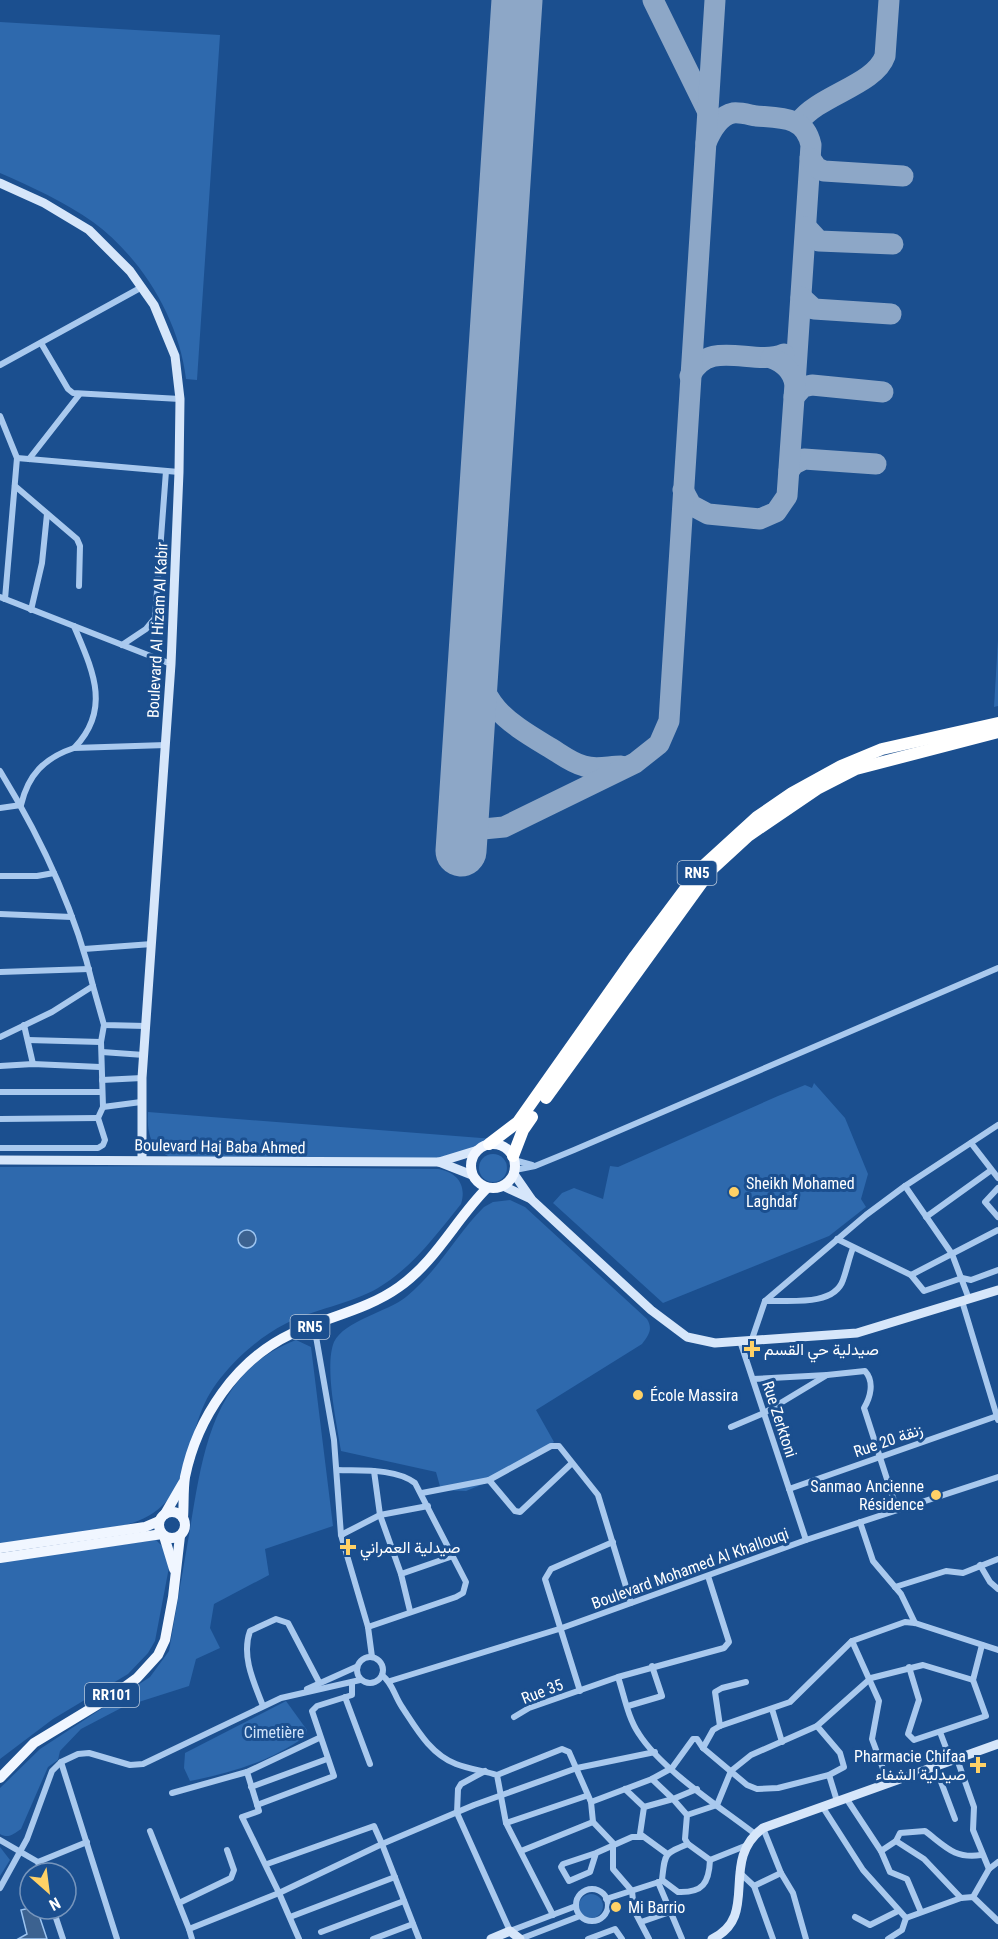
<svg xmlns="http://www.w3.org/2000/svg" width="998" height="1939" viewBox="0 0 998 1939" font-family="'Roboto Condensed',Vazirmatn,sans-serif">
	<rect width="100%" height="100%" fill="#1b4f8f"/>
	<g fill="#2e69ad">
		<path d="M0,22L220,35L197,380L186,379C179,319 142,258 93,222C65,202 32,187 0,173Z"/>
		<polygon points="998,640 998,706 994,707"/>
		<polygon points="814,1083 845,1118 868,1174 861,1199 866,1207 829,1236 663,1303 553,1203 562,1193 574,1188 603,1199 610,1166 618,1167 778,1096 805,1085 812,1088"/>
		<path d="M148,1112L494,1139L468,1150L431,1160L170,1157C150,1147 147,1134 148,1112Z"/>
		<circle cx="493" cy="1168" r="14"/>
		<path d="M168,1166L438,1169C457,1172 467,1185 461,1204C436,1235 413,1267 378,1288C350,1304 314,1309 285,1324C259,1337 233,1361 216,1384C179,1434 200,1507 125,1525L0,1545V1167Z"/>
		<path d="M510,1200L525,1207L647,1319C653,1329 649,1335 642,1344L536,1410L554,1442L493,1480L466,1491L441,1490L436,1472L341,1451C337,1425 324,1366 334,1342C344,1321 387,1312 406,1297C439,1270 455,1236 484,1207L493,1202Z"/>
		<path d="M296,1340L311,1347L333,1526L265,1549L269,1575L214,1604L210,1628L220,1648L196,1659L189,1686L123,1707L81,1729L60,1751L58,1760L48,1767L21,1829C14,1834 8,1839 0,1834V1788L40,1749L150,1677L169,1651C176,1610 183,1570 190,1529C203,1453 212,1372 296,1340Z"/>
		<polygon points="156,1540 166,1550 170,1562 155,1641 148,1653 128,1674 53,1719 0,1759 0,1561"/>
		<path d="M286,1701L307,1730L306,1736C271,1761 232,1773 190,1781L184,1768L185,1753Z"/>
		<polygon points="0,1847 10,1860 0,1876"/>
		<circle cx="591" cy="1906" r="12"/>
	</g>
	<g fill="#3c6290" stroke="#9cc4f0" stroke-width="1.5">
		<circle cx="247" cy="1239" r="9"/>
		<polygon points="30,1908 37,1909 47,1939 18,1939 27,1934 21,1910"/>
	</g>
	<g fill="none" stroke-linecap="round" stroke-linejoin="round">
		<g stroke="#8da7c7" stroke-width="21">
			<polyline points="653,0 707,110"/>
			<path d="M799,122C819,95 875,85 885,56L889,0"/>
			<path d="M706,143C711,131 719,116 733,113C740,112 750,115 756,116C781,118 805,116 811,145L795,384"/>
			<polyline points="810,158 817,168 824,171 903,176"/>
			<polyline points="806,227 819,241 893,244"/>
			<polyline points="801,297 814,309 891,314"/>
			<path d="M690,376C709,337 753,367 784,354"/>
			<polyline points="794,397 803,387 812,385 883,392"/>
			<polyline points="789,471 794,464 804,459 876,464"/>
			<path d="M683,490L691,505L708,514L760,519L776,512L787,496L795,384C792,370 784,363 771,358"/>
			<path d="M474,651C480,704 504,720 547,746C558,752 571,763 584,766C596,770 609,766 621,766"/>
			<polyline points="462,831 504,827 635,763 659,744 669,721 715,0"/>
		</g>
		<polyline stroke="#8da7c7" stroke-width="51" points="461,851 517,0"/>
		<g stroke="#a9c9ee" stroke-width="6">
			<polyline points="41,343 68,389 73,393 180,399"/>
			<polyline points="0,365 142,287"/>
			<polyline points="0,416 17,458 5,599"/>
			<polyline points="17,458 179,472"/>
			<polyline points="29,459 79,395"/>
			<polyline points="15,486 77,539 80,546 79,586"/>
			<polyline points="0,597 171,664"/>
			<polyline points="31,610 42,563 47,514"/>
			<path d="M74,626C92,669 112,708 75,747"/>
			<polyline points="122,645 146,629 155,618 166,471"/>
			<path d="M0,771C41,838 75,909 93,986L52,1012L0,1037"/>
			<path d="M0,808L21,805C28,775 44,758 74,748L166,745"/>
			<polyline points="0,876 37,876 54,873"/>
			<polyline points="0,914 72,917"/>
			<polyline points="84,949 152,944"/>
			<polyline points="0,972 89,969"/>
			<polyline points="93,986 104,1025 146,1026"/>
			<polyline points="24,1025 33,1064"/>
			<polyline points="28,1040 101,1042"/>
			<polyline points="102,1052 144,1055"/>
			<polyline points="0,1066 33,1064 100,1067"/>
			<polyline points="102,1080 142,1078"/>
			<polyline points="0,1092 102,1092"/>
			<polyline points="103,1107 141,1102"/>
			<polyline points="0,1119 98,1118"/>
			<polyline points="971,1143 998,1178"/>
			<polyline points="0,1148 98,1148 103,1145 105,1140 98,1118 103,1107 101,1042 104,1025"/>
			<polyline points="514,1160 532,1165"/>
			<polyline points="515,1170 535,1166 574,1150 998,968"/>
			<polyline points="905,1186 952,1254 969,1299"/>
			<polyline points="998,1188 985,1202 998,1217"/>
			<polyline points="926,1217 990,1171"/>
			<polyline points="837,1239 911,1275 924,1291 962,1278 971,1280 998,1270"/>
			<polyline points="911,1275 998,1230"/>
			<path d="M765,1301C787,1300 834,1307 843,1280C847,1269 849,1258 853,1248"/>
			<polyline points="962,1301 998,1420"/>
			<polyline points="314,1325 334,1440 341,1535 368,1627 372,1657"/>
			<polyline points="752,1339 765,1301 866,1215 905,1186 998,1125"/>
			<polyline points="740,1341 806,1540"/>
			<polyline points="753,1379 827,1375"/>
			<path d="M731,1427L764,1413L827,1375L865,1371C875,1382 870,1398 864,1408L897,1510"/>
			<path d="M337,1470C361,1471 395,1468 415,1483L466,1582L463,1593L456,1597L368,1627"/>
			<polyline points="374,1471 380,1515 401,1574 410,1611"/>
			<polyline points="489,1480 551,1446 559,1446 598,1495 631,1603"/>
			<polyline points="789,1489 997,1416"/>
			<polyline points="422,1493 489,1480 515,1511 520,1512 571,1464"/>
			<polyline points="860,1522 873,1561 901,1594 915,1623"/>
			<polyline points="341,1535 380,1515 428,1506"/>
			<polyline points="980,1565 990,1582 998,1589"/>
			<polyline points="401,1574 453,1556"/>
			<polyline points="895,1587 946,1571 963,1573 998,1559"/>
			<polyline points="852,1641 879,1701 872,1739 888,1782"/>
			<circle cx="370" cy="1670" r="13"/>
			<polyline points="909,1667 919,1700 908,1734 914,1740 986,1716 973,1680 982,1645"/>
			<path d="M382,1675C393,1684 394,1695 402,1707C416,1728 430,1754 456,1764C469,1769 484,1771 497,1775L506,1823L553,1915"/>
			<path d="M618,1677C624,1695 628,1718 639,1734C662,1770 720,1807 755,1834"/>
			<polyline points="390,1681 559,1629 806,1540 998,1477"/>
			<polyline points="307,1689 356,1667"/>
			<polyline points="580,1691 545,1579 551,1569 613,1542"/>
			<polyline points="345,1697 370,1764"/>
			<path d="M263,1706C254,1683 241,1656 250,1631L276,1619L288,1623L319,1682"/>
			<polyline points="628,1706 662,1696 652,1666"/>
			<polyline points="772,1709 782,1742"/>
			<polyline points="514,1717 529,1708 618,1677 724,1648 729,1642 708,1576"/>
			<polyline points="720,1726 715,1692 722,1688 746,1682"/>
			<polyline points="817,1726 840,1753 844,1767 829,1775 778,1788 757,1789 747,1785 703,1748 713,1730 720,1726 790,1702 852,1641 905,1622 915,1623 998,1650"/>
			<polyline points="940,1732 951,1761"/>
			<polyline points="957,1759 974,1807 973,1830 989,1869"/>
			<polyline points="61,1762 117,1939"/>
			<polyline points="935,1766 955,1819"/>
			<polyline points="485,1771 461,1784 458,1789 457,1813 510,1931 576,1906"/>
			<polyline points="497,1775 562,1749 569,1752 591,1802 593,1822 613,1843 613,1869 632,1891 634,1910 649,1939"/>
			<polyline points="829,1775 837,1801"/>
			<polyline points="652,1779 673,1799 697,1789"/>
			<polyline points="251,1787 327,1759"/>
			<polyline points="625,1789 644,1807"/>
			<polyline points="172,1793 247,1772"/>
			<polyline points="846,1798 881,1851 890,1872 907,1879 921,1912"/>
			<polyline points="591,1802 652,1779 672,1768 693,1739 697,1739 703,1748"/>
			<polyline points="257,1805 334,1776 312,1711 317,1706 352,1695 352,1683"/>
			<polyline points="822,1806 863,1870 906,1918 902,1930 888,1939"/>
			<polyline points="506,1823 586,1796"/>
			<polyline points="763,1828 781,1873 793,1893 806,1939"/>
			<polyline points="150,1831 189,1929"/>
			<polyline points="0,1840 38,1862 41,1873"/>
			<path d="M896,1841L900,1833L925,1831C945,1846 954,1859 981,1855"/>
			<polyline points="688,1844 685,1839 687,1815 717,1805 731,1771 751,1755 817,1726 871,1678 923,1665 973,1680"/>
			<polyline points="521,1851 593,1822"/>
			<polyline points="881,1851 896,1841 924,1859 961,1898 973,1897 998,1921"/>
			<polyline points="596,1853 590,1872 569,1881 561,1867 563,1864 596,1853 632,1837 643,1837"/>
			<polyline points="666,1853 640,1834 644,1807 673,1799 687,1815"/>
			<polyline points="710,1860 745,1846"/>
			<polyline points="38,1862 87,1842"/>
			<polyline points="267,1864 374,1826 382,1844 279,1893 299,1939"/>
			<polyline points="739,1872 754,1886 773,1939"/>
			<path d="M662,1880C665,1854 663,1854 688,1844L710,1860"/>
			<path d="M662,1880L678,1892C703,1893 709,1883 710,1860"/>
			<polyline points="658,1882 682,1939"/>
			<polyline points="754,1886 781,1873"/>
			<polyline points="0,1888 27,1839 52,1771 61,1762 78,1754 89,1753 130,1765 143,1764 281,1698 360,1680"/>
			<circle cx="592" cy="1905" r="16"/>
			<polyline points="973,1897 989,1869 998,1862"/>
			<polyline points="606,1899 662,1881"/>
			<polyline points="179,1903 231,1878 234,1870 227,1850"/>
			<polyline points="53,1909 63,1939"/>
			<polyline points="290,1917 395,1877"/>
			<polyline points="855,1917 870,1925 898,1911"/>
			<polyline points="906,1918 961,1898"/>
			<polyline points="641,1922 670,1912"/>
			<polyline points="321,1932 404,1901"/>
			<polyline points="192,1939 189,1929 279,1893 242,1817 259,1811 247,1772 319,1738"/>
			<polyline points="373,1939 413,1924"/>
			<polyline points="419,1939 382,1844 474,1805 577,1768 655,1752"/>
			<polyline points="520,1939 580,1916"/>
			<polyline points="588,1939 615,1929 622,1939"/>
		</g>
		<g stroke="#d6e6fa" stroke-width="9">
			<polyline points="0,183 44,203 89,230 130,271 154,305 175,356 180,399 179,472 171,664 142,1078 142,1160"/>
			<polyline points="0,1160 439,1162 478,1150"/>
			<polyline points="439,1162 472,1175"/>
			<polyline points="514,1174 532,1200 651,1310 687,1337 715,1343 857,1333 998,1290"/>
			<polyline points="503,1186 531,1199"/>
			<polyline points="491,1939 510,1931 520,1939"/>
			<path d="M712,1939C761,1916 718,1861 763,1828L998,1744"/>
		</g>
		<g stroke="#f0f6ff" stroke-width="10">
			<circle cx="493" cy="1166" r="22"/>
			<circle cx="172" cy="1525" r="13"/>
			<polyline points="165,1514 183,1483"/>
			<path d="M183,1518C184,1505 183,1490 185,1477C197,1418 236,1360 291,1334C326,1317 367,1310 399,1287C436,1261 456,1219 487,1188"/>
			<polyline points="164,1536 174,1569"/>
			<polyline points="0,1548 145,1527 159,1521"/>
			<polyline points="0,1558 162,1534"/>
			<polyline points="0,1778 34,1743 115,1694 137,1678 158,1655 165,1640 173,1597 180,1536"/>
		</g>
		<g stroke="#fff" stroke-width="12">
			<polyline points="546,1098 711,870 748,836 817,789 856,769 998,732"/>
			<polyline points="489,1144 518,1122 635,956 700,869 757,817 792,793 841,766 882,749 998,723"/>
			<polyline points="513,1156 523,1130 532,1117"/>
		</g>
	</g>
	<g fill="#ffd166" stroke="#1b4f8f" stroke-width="2">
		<circle cx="734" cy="1192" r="6"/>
		<path d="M749 1340h6v6h6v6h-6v6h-6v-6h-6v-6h6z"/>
		<circle cx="638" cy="1395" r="6"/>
		<circle cx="936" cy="1495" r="6"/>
		<path d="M345 1538h6v6h6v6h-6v6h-6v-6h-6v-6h6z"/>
		<path d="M975 1756h6v6h6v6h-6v6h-6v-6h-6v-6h6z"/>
		<circle cx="616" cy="1907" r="6"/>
	</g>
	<g text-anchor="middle" stroke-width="6" stroke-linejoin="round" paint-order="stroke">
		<g fill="#1b4f8f" stroke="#bbcadd" stroke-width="1.5">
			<rect x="677.5" y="861" width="39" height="24" rx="4.5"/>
			<rect x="290.5" y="1315" width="39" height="24" rx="4.5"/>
			<rect x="85" y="1683" width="54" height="24" rx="4.5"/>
		</g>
		<g font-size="15" font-weight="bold" fill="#fff">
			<text x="697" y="878">RN5</text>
			<text x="310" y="1332">RN5</text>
			<text x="112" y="1700">RR101</text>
		</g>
		<g font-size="16" fill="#fff" stroke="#1b4f8f">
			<text transform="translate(157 630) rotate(-87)" y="6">Boulevard Al Hizam Al Kabir</text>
			<text transform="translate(220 1146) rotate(1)" y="6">Boulevard Haj Baba Ahmed</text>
			<text transform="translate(780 1419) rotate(72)" y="6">Rue Zerktoni</text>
			<text transform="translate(888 1440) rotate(-19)" y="6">Rue 20 زنقة</text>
			<text transform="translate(690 1568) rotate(-20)" y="6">Boulevard Mohamed Al Khallouqi</text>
			<text transform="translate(542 1691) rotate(-21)" y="6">Rue 35</text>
		</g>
		<g font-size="16" fill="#fff" stroke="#1b4f8f" text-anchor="start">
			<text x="746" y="1189">Sheikh Mohamed<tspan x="746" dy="18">Laghdaf</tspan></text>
			<text x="764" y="1355">صيدلية حي القسم</text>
			<text x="650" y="1401">École Massira</text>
			<text x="924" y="1492" text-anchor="end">Sanmao Ancienne<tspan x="924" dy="18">Résidence</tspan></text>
			<text x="360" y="1553">صيدلية العمراني</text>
			<text x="966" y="1762" text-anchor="end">Pharmacie Chifaa<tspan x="966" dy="18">صيدلية الشفاء</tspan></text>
			<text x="628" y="1913">Mi Barrio</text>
		</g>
		<g font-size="16" fill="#cfe3fa" stroke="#1b4f8f">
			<text x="274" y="1738">Cimetière</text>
		</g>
	</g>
	<g transform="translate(48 1891) rotate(152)"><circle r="28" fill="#1b4f8f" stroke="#7695bc" stroke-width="1.5"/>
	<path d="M0-4.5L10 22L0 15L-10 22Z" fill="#ffd166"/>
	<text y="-9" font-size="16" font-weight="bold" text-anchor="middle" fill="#ffffff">N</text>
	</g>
</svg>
